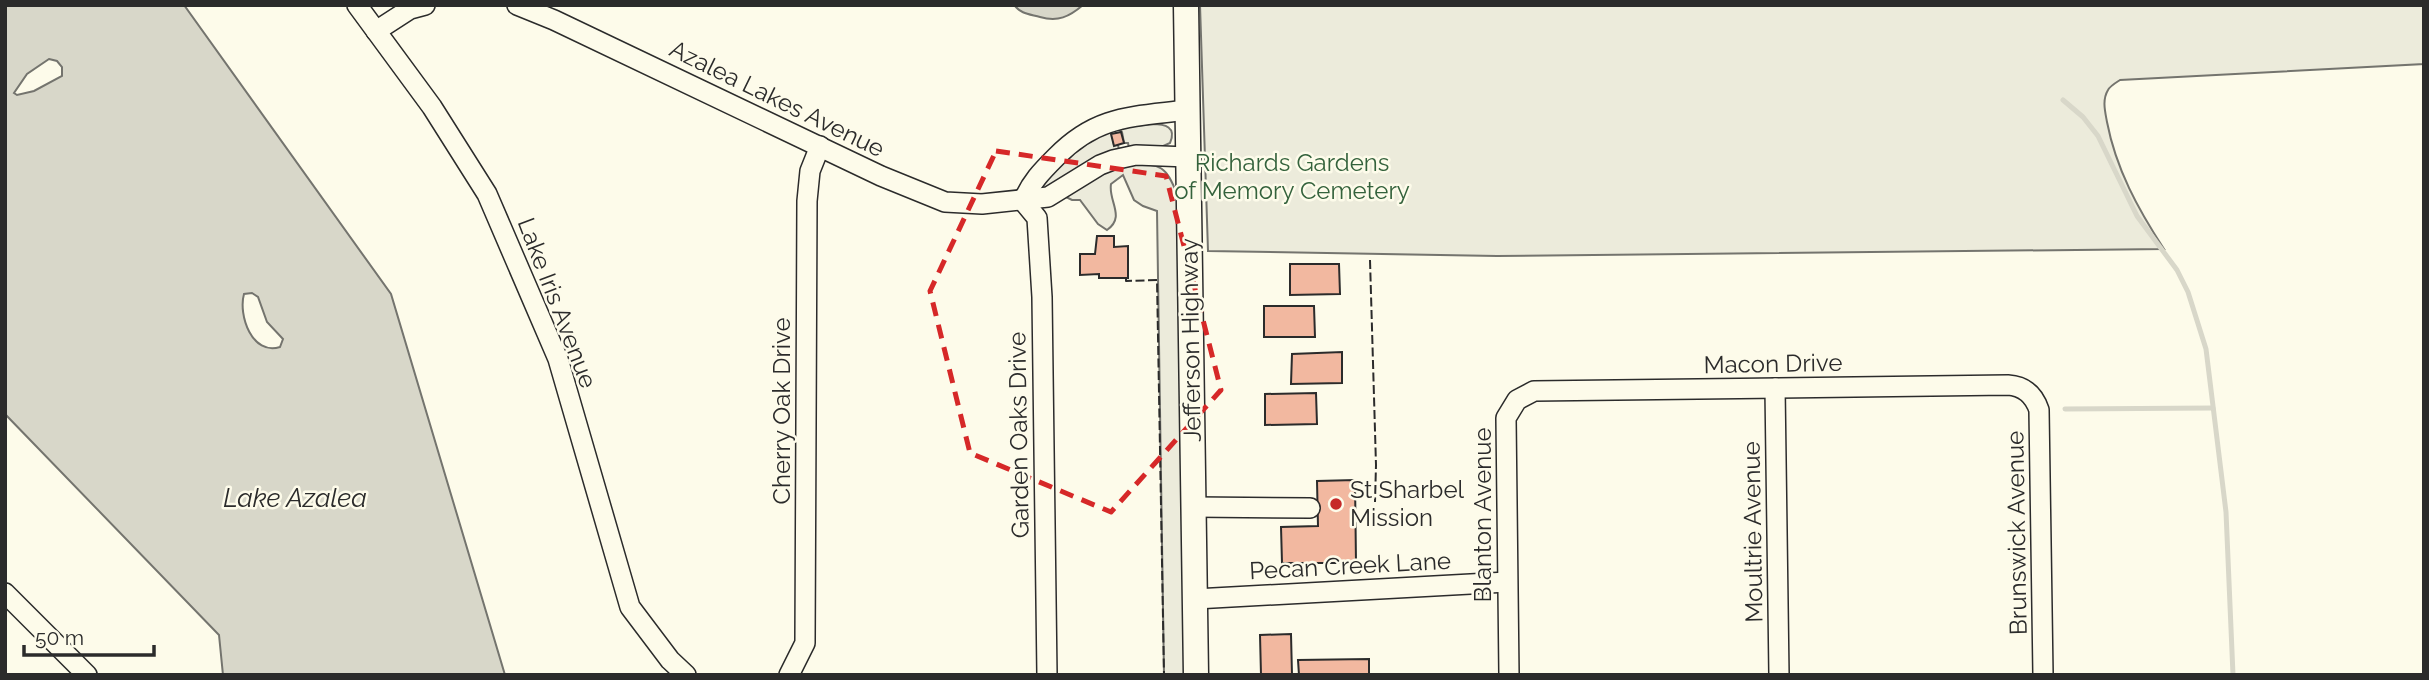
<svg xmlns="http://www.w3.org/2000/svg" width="2429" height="680" viewBox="0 0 2429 680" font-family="Raleway,sans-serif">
	<rect width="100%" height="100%" fill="#fdfbea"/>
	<g fill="#ecebdb" stroke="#74746e" stroke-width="2">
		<path d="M1200,5H2424V64L2120,80C2117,82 2110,86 2108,90C2102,100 2105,111 2107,122C2116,169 2138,209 2164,249L1497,256L1208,251Z"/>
		<path d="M1152,124C1165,124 1177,127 1170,143L1161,147L1129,148L1128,143H1124L1122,132L1117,128Z"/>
		<polygon points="1111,129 1114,145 1118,145 1119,150 1041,193 1037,186 1053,174 1075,149"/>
		<path d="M1132,164C1161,164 1166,166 1177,194L1187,675H1164L1157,211L1143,206L1134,200L1123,175L1111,184C1108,201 1126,217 1107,230L1098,224L1080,200H1072L1066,197L1100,174Z"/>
	</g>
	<g fill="#d8d7c9" stroke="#74746e" stroke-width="2" fill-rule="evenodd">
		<path d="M5,5H184L391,294L505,675H223L219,635L5,414ZM49,59L57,61L62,67V76L34,91L17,95L14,93L27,74ZM252,293L258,297L267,322L283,339L280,347C252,356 238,315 244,294Z"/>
		<path d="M1014,5H1083C1069,17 1058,22 1040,17C1029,14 1021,14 1014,5Z"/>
	</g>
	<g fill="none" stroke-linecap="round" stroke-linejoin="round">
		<g stroke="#d8d7c9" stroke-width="5">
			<polyline points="2063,100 2083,117 2098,136 2137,216 2177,270 2188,292 2206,349 2226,512 2233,675"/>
			<polyline points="2065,409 2213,408"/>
		</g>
	</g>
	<g fill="#f2b8a0" stroke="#2b2b2b" stroke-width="2">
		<polygon points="1121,132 1124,143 1114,146 1111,134"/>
		<polygon points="1097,236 1114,236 1114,247 1128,246 1128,278 1099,278 1099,274 1080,275 1080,254 1095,254"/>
		<polygon points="1290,264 1339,264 1340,294 1290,295"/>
		<polygon points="1264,306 1314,306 1315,337 1264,337"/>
		<polygon points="1342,352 1342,383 1291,384 1292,354"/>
		<polygon points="1316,393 1317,424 1265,425 1265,394"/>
		<polygon points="1355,480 1356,563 1282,563 1281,527 1318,526 1317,481"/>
		<polygon points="1291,634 1292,675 1261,675 1260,635"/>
		<polygon points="1369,659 1369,675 1299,675 1298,660"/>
	</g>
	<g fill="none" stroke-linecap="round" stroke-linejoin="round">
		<g stroke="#2b2b2b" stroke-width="22">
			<g id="minor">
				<polyline points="357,5 432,107 487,194 558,359 630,607 670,660 686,675"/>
				<polyline points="517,5 554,20 881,176 945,202 982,204 1048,197 1100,165 1113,160 1136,155 1188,157"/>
				<polyline points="376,31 410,9 425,5"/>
				<polyline points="1023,201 1037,218 1042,297 1047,675"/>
				<path d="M1023,201C1032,181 1041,172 1056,157C1097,115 1132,117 1187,110"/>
				<polyline points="1775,388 1779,675"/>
				<polyline points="1194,507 1310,508"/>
				<polyline points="5,593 87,675"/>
				<polyline points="1195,599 1507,582"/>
				<polyline points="789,675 805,643 807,201 810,171 820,146"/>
				<path d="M1509,675L1506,418L1517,400L1534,391L2008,385C2024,386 2034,395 2039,410L2043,675"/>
			</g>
		</g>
		<g stroke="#2b2b2b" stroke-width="27">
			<polyline id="major" points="1186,5 1196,675"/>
		</g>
		<use href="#minor" stroke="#fdfbea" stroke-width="19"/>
		<use href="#major" stroke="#fdfbea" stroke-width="24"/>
		<g stroke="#2b2b2b" stroke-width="2" stroke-dasharray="9 3.5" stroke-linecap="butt">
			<polyline points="1370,260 1376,465 1375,502"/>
			<polyline points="1126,278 1126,281 1157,280 1164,675"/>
		</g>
	</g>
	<path fill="none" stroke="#d62828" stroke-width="5" stroke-dasharray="14 9" stroke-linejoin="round" d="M996,151L1166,176L1221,390L1111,512L970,453L930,291Z"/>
	<circle fill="#c62828" stroke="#fdfbea" stroke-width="2.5" cx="1336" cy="504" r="7"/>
	<g text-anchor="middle" stroke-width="5" stroke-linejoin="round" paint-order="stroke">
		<g font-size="24" fill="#2b2b2b" stroke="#fdfbea">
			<text transform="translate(777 99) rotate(26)" y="8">Azalea Lakes Avenue</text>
			<text transform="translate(557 303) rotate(69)" y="8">Lake Iris Avenue</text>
			<text transform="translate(1191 340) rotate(-91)" y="8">Jefferson Highway</text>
			<text transform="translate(1773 364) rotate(-1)" y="8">Macon Drive</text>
			<text transform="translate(782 411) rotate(-90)" y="8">Cherry Oak Drive</text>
			<text transform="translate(1019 435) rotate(-91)" y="8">Garden Oaks Drive</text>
			<text transform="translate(1483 515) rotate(-90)" y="8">Blanton Avenue</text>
			<text transform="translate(1753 532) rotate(-91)" y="8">Moultrie Avenue</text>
			<text transform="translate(2017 533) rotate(-91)" y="8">Brunswick Avenue</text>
			<text transform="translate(1350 566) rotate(-3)" y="8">Pecan Creek Lane</text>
		</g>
		<g font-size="24" fill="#34623c" stroke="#fdfbea">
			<text x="1292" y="171">Richards Gardens<tspan x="1292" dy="28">of Memory Cemetery</tspan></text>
		</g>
		<g font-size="24" fill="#2b2b2b" stroke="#fdfbea" text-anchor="start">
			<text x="1350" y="498">St Sharbel<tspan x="1350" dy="28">Mission</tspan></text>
		</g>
		<g font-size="26" font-style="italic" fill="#2b2b2b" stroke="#fdfbea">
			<text x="295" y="507">Lake Azalea</text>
		</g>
	</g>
	<rect width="2429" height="680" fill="none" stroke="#2b2b2b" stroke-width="14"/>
	<path d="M24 645v10h130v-10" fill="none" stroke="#2b2b2b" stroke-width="3.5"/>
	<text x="35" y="645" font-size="21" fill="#2b2b2b" stroke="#fdfbea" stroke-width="5" paint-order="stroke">50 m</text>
</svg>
